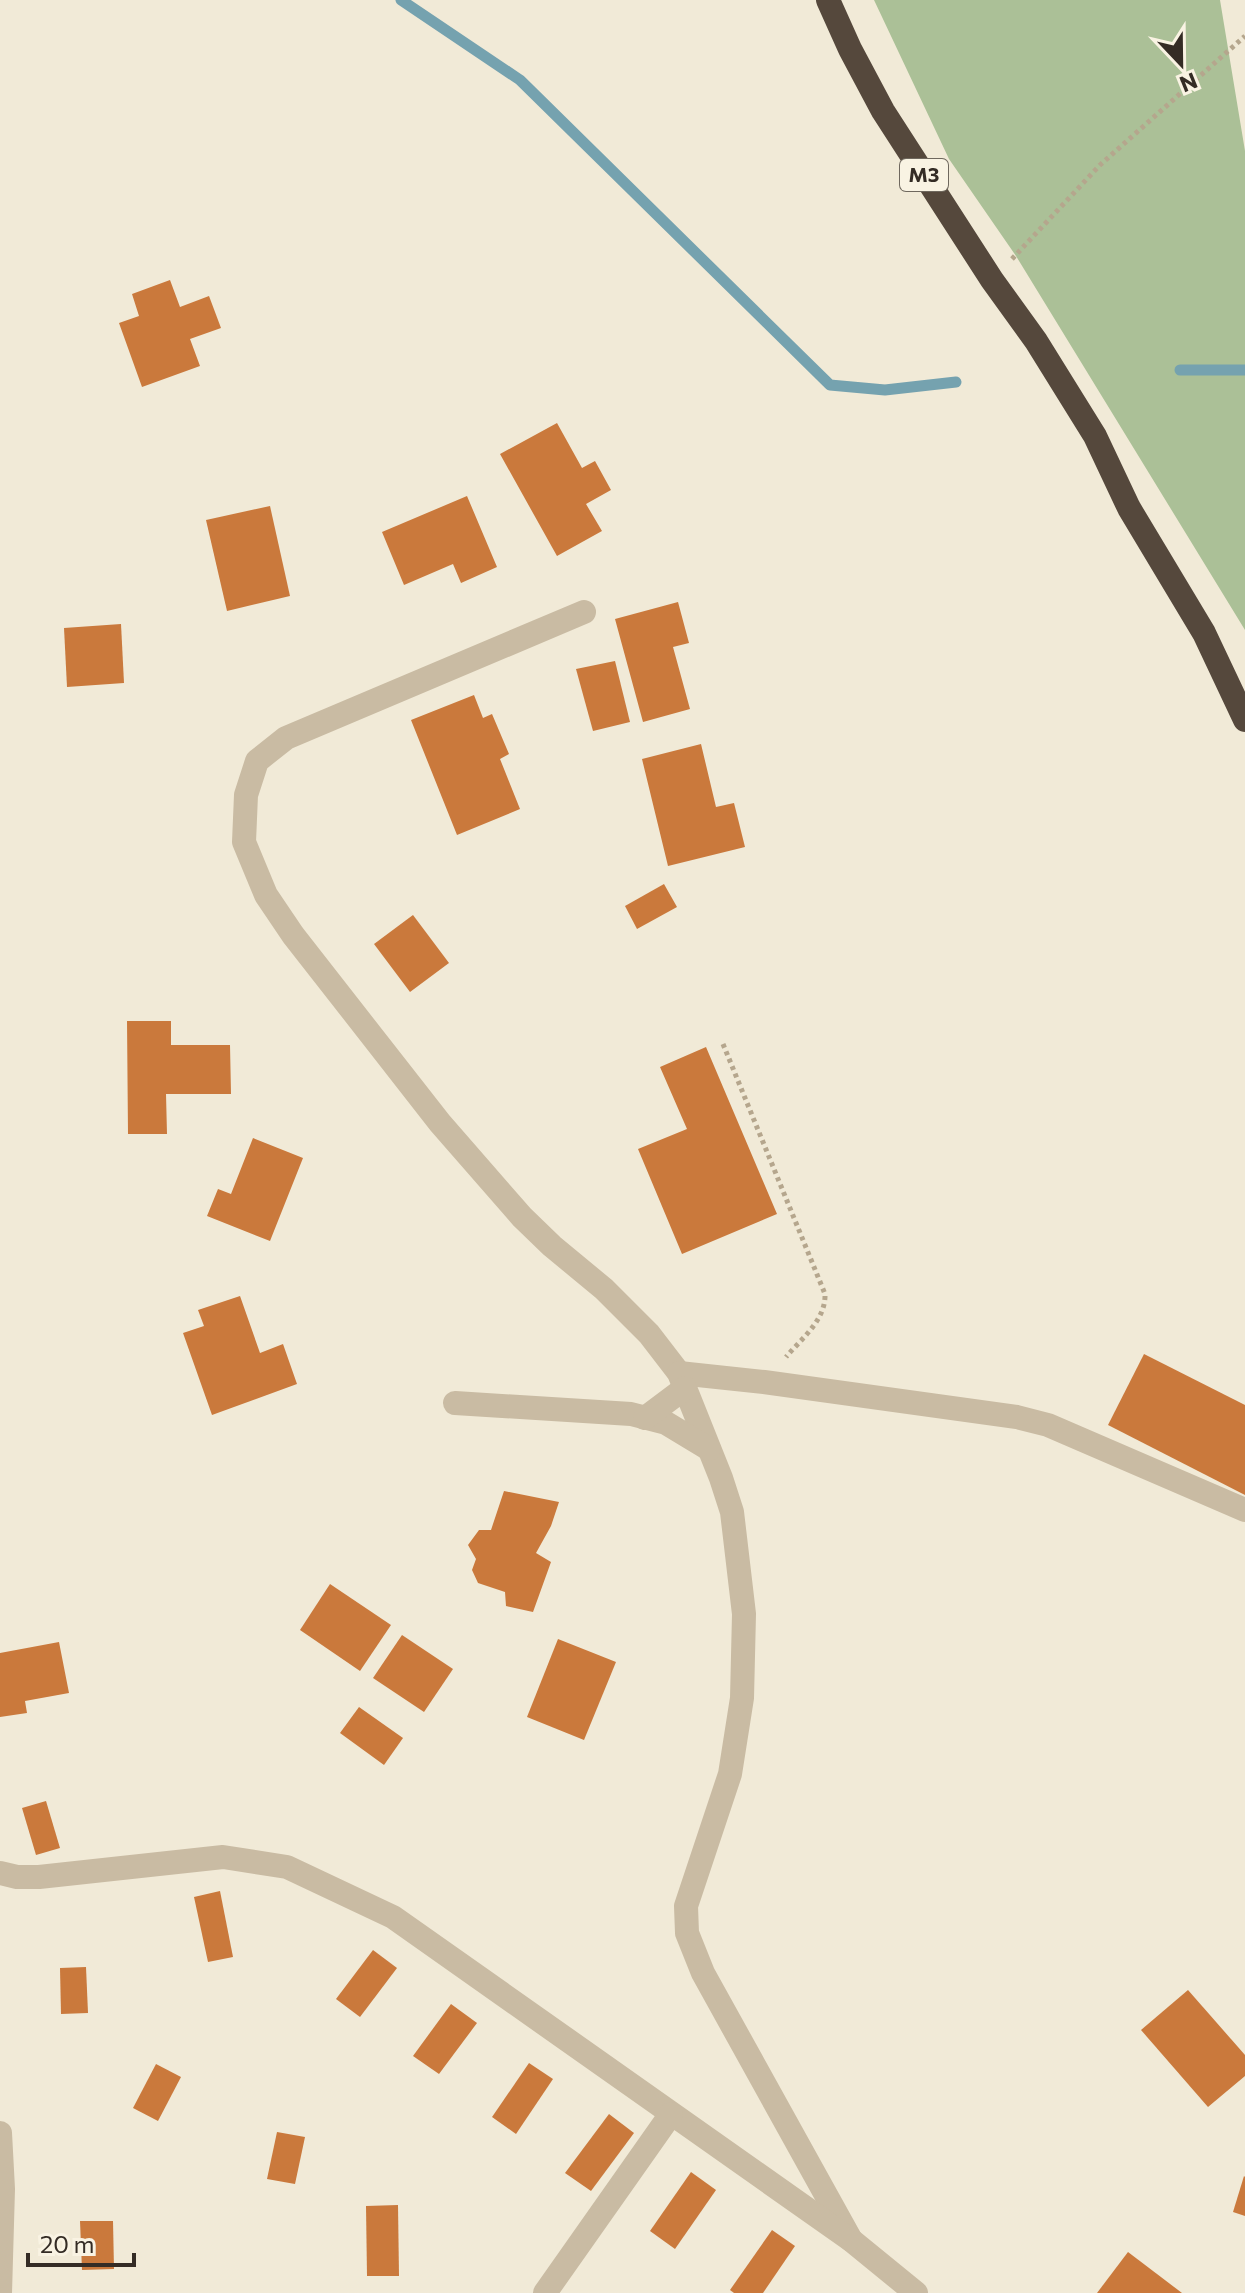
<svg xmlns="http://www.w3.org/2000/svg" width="1245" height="2293" viewBox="0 0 1245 2293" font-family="Commissioner,sans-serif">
	<rect width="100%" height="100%" fill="#f1ead7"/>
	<polygon fill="#abc097" points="874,0 1220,0 1245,151 1245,630 1016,256 949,159"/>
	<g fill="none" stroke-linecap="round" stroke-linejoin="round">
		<g stroke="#75a2af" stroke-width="11">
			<polyline points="401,0 520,80 830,385 885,390 956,382"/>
			<polyline points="1180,370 1245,370"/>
		</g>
	</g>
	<g fill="#ca793c">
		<polygon points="170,280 180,307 209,296 221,328 190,339 200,366 142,387 119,323 139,316 132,294"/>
		<polygon points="557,423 582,468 595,461 611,490 586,504 602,531 557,556 500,454"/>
		<polygon points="467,496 497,567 461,583 453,564 404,585 382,532"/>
		<polygon points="270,506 290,596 227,611 206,520"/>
		<polygon points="678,602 689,643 673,647 690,709 643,722 615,619"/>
		<polygon points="121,624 124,683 67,687 64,628"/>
		<polygon points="615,661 630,722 593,731 576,669"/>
		<polygon points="474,695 483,718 492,714 509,754 500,759 520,809 457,835 411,720"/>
		<polygon points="701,744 716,807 734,803 745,847 668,866 642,759"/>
		<polygon points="664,884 677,907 637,929 625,906"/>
		<polygon points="413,915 449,963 410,992 374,944"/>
		<polygon points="127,1021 171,1021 171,1045 230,1045 231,1094 166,1094 167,1134 128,1134"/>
		<polygon points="706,1047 777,1214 682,1254 638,1149 687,1129 660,1067"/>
		<polygon points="253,1138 303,1158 270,1241 207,1216 218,1189 231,1194"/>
		<polygon points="240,1296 260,1353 283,1344 297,1384 212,1415 183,1333 204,1326 198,1310"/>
		<polygon points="1144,1354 1245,1405 1245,1495 1108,1425"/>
		<polygon points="504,1491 559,1502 551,1526 536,1553 551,1562 533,1612 506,1606 505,1592 478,1583 472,1570 476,1559 468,1545 479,1530 491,1530"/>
		<polygon points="330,1584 391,1625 360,1671 300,1630"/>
		<polygon points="402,1635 453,1669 424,1712 373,1678"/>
		<polygon points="558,1639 616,1662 584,1740 527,1717"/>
		<polygon points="59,1642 69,1693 25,1701 27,1713 0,1717 0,1653"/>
		<polygon points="359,1707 403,1738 384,1765 340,1733"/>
		<polygon points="46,1801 60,1848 36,1855 22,1808"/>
		<polygon points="220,1891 233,1957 208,1962 194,1897"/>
		<polygon points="373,1950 397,1968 360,2017 336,1999"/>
		<polygon points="86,1967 88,2013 61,2014 60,1968"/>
		<polygon points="1188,1990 1245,2055 1245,2076 1208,2107 1141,2030"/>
		<polygon points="451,2004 477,2023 439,2074 413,2056"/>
		<polygon points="529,2063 553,2079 516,2134 492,2117"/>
		<polygon points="156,2064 181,2077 158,2121 133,2108"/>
		<polygon points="609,2114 634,2133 591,2191 565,2173"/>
		<polygon points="277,2132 305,2137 295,2184 267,2179"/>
		<polygon points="691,2172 716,2190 675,2249 650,2231"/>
		<polygon points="1244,2176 1245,2177 1245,2216 1233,2212"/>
		<polygon points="398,2205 399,2276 367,2276 366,2206"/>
		<polygon points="80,2221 113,2221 114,2269 82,2270"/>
		<polygon points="772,2230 795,2246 763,2293 734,2293 730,2290"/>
		<polygon points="1128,2252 1182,2293 1097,2293"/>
	</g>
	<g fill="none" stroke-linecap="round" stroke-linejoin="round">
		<g stroke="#b5a68d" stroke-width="5" stroke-dasharray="4 4" stroke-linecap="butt">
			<polyline points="1012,259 1100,165 1245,36"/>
			<path d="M723,1044L825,1294C826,1320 801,1339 786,1357"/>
		</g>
		<g stroke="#c9bba3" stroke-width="24">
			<polyline points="584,612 286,738 257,761 246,795 244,842 266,895 293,935 440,1123 522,1217 552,1246 604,1289 649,1334 679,1373 721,1478 732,1512 744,1614 742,1698 730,1774 686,1906 687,1933 703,1973 851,2240"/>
			<polyline points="679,1373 764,1382 1017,1417 1048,1425 1245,1510"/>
			<polyline points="455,1403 631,1414 666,1423 709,1449"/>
			<polyline points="645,1418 685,1388"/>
			<polyline points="0,1873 17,1877 39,1877 223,1857 287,1867 393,1917 851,2240 916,2293"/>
			<polyline points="0,2133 3,2189 0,2293"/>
			<polyline points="545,2293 671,2114"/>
		</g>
		<polyline stroke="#55483c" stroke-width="24" points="828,0 850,49 883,111 992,280 1036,341 1095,436 1129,508 1204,633 1245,720"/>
	</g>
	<g text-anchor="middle" stroke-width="7" stroke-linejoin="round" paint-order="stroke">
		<rect fill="#f9f3e3" stroke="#6f685e" stroke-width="2" x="900" y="159" width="48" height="32" rx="6"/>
		<g font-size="20" font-weight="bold" fill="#342c25">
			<text x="924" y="182">M3</text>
		</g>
	</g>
	<g transform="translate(1181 64) rotate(158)" stroke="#f9f3e3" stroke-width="6" paint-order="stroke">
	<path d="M0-6L14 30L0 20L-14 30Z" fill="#342c25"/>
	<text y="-12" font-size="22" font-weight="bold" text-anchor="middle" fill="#342c25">N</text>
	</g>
	<path d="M28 2253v12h106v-12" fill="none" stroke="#342c25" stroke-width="4"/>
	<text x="40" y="2253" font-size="24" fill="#342c25" stroke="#f9f3e3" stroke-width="6" paint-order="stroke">20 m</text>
</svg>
